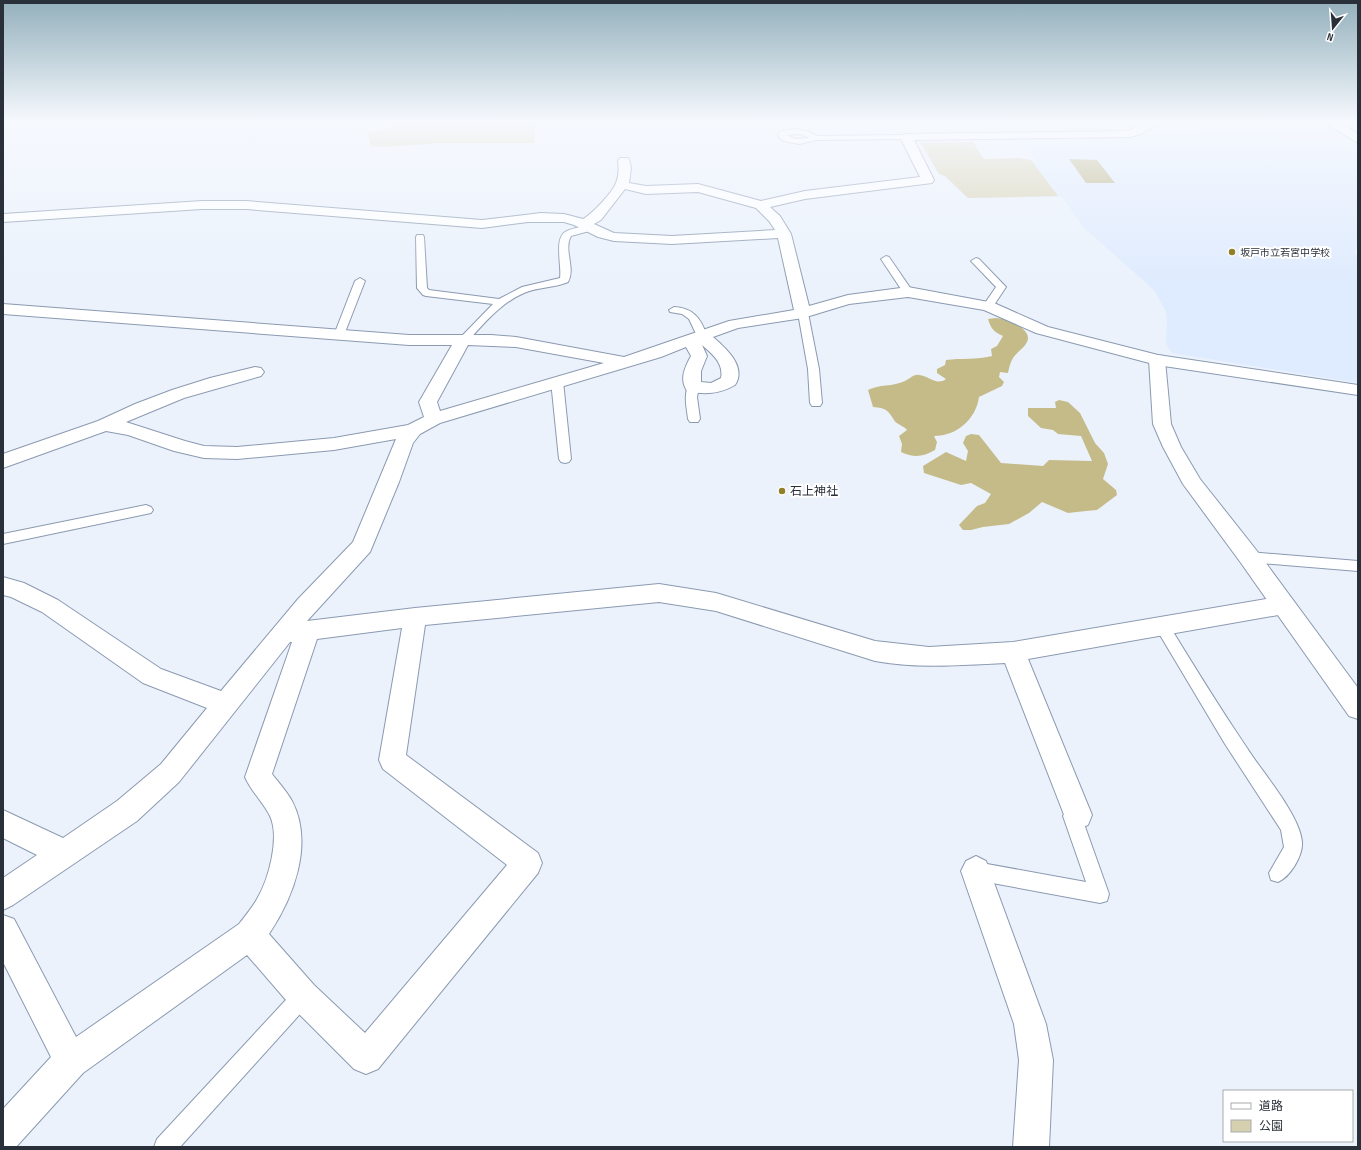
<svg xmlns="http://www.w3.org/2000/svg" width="1361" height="1150" viewBox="0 0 1361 1150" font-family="'Sofia Sans Condensed','Noto Sans JP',sans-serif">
	<rect width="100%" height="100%" fill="#ebf2fc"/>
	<polygon fill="#dfebfe" points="1322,122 1358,143 1358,247 1354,252 1358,259 1358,383 1172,353 1166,344 1167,321 1166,311 1154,290 1083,227 1062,197 967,198 944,176 938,174 920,142 974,142 984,159 1035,160 1018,137 1130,136"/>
	<g fill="#d6d0af">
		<polygon points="387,121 536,121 534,143 431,143 431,144 382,147 371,146 367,133 392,127"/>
		<polygon points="973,142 984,159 1019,158 1031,160 1058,196 968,198 945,176 939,174 921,143"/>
	</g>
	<g fill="#c5bb88">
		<path d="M996,318C1006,319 1015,322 1022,328C1037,341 1020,348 1013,358C1010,363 1009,368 1008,373L1000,372L999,377L1004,382L1002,386L979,397C976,419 957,436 934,436L937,442L935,450C923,457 914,458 901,452L902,444L899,436L907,430C904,426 896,424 894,420C888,410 886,408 873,407L868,390C879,384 893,387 905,381C910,379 913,374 919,375C929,376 936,386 946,379L937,373V369L945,365L946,360C961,358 976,360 992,356L991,349L997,346L1003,336C994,332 991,329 988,319Z"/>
		<polygon points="1059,400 1068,402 1080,413 1095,443 1104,453 1108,464 1103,479 1116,490 1117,495 1097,510 1086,511 1068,513 1042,502 1029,513 1009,524 983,527 971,530 963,530 959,525 977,506 985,503 991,494 971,483 961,485 924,473 923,466 946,452 966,461 968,451 963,443 966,436 971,434 979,435 1001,463 1043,466 1049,460 1092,461 1081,436 1058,434 1053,430 1041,428 1028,416 1028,408 1056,408 1055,402"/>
	</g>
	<polygon fill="#b5ab79" points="1069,159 1097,160 1115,183 1086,183"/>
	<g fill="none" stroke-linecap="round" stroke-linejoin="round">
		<g stroke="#8b9ab1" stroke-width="2">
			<g id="service">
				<path d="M796,129L807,131L817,136L906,135L910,137L906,139L816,140L799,144L784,141L779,138L778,135L781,131ZM800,134L810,138L795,139L786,135Z"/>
				<path d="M590,225L593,226L594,228L593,230L571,236C563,250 576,268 568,282C554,288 538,287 524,293C500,303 483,325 466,343L462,344L457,341L493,304L426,296L423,295L417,288L416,237L417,235H423L424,237L427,288L429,290L499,299L522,287L560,278C562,267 554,239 565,232C571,228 583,227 590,225Z"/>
				<polygon points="886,256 889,257 913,292 911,294 908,295 903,292 881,259"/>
				<polygon points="976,258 979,259 1006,287 992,308 988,309 983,306 996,287 971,261"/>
				<polygon points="360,278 365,281 344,335 343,337 335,337 334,335 355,281"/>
				<path d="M674,307C693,308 701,318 707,336L706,338H698L689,319L682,314L670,312L669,310Z"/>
				<polygon points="803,310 808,313 819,369 822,403 820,406 812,406 810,403 808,369 798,313"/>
				<polygon points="557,378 561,379 563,381 571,459 569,462 565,463 561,462 559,459 551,381 553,379"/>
				<path d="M693,384L697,385L699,387L697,397L700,419L698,422H690L688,419C687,408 683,395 689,385Z"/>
				<polygon points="146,505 151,507 153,510 151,513 3,544 3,534"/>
				<polygon points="1249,552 1358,561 1358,571 1249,562 1244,561 1242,557 1244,553"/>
				<path d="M1162,620L1167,622C1193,664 1219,707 1247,748C1262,772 1300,815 1302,842C1303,856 1290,877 1278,882L1271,880L1269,873L1284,847L1281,830L1225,744L1157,630L1155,626L1157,622Z"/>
				<polygon points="1077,806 1083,809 1086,815 1083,821 1109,894 1107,901 1100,903 976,880 969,878 967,871 969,864 976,862 1086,882 1063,816 1066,810"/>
				<polygon points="303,986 310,989 313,996 310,1003 180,1147 154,1147 157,1139 296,989"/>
			</g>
		</g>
		<g stroke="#8b9ab1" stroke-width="2">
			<g id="minor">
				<path d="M1145,121H1161L1141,134L1130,137L914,140L934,180L932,183L805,199L770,207L780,216L791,234L809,306L848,295L908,287L994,303L1048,327L1158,355L1358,385V395L1157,365L1036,333L984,310L908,297L849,304L803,318L738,328L713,337C726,348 747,367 735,385C719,394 705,395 687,391C679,379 685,367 691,356L686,347L661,357L440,423L420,434L413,443L399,482L370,552L307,621L415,608L659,584L716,593L875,641L929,647L1013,642L1284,596L1292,599L1295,605L1292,611L1284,614L1028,659L1092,815L1088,825L1078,829L1068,825L1005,663C961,665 919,669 875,661L716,611L659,602L425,625L406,755L538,853L542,863L538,873L378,1069L366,1074L354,1069L292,1007L247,955L83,1073L16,1147H3V1109L51,1057L3,962V915L14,919L76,1037L239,924C245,916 252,908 257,899C269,879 280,837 270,816C263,802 251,791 245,777L292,642H290L179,782L137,821L13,905L3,910V878L37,855L3,838V810L63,838L117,801L161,764L207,708L143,683L42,612L11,597L3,595V577L24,583L58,600L161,669L221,691L298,599L353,542L396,439L334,450L237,459L204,458L174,451L128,435L106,431L3,468V454L98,421L135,404L172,390L210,378L255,367L261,368L264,372L261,376L184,398L126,422L185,441L204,446L237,447L334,438L408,425L424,417L419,402L452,345H409L3,314V304L409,335H491L516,337L624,357L729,321L794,310L778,238L672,244L614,241L598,237L574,225L564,222H528L482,228L246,209H202L3,222V214L202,201H246L482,220L541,213L564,214L583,219C592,214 612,193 616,183C619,176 619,168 618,161L620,158H628C633,166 630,174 629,183L646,186L698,184L761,201L805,191L920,177L900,137L902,135L906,134L1129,131ZM625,189L646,194L698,192L756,208L769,221L775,230L672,236L614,233L594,224L601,220ZM468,345L516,347L604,363L440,411L437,402ZM702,345C712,354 724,363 721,378L711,383L701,382V371L707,356ZM402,628L379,760L383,769L507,865L365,1033L314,985L269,934C294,897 314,843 292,801C287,792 279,783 272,774L317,639Z"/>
				<polygon points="1326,121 1337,121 1358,134 1358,143 1330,126"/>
				<polygon points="976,856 986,861 1046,1024 1053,1060 1049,1147 1013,1147 1019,1060 1014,1024 961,871 966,861"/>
			</g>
		</g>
		<g stroke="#8b9ab1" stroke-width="2">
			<polygon id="tertiary" points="1157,355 1163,356 1165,360 1171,424 1181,447 1200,479 1257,551 1358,688 1358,719 1349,716 1241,563 1183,484 1163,447 1153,424 1149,360 1151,356"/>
		</g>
		<use href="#service" fill="#fff" fill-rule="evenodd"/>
		<use href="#minor" fill="#fff" fill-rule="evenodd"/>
		<use href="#tertiary" fill="#fff" fill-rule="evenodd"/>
	</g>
	<linearGradient id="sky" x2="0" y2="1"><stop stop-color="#93b0bc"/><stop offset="0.43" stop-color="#f6f9fe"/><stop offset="1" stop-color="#f6f9fe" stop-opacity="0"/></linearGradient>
	<rect width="1361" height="282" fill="url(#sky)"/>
	<g fill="#918028" stroke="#fff" stroke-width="1.5">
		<circle cx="1232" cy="252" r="4"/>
		<circle cx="782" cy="491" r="4"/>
	</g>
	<g text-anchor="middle" stroke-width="4" stroke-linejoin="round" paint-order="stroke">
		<g font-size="10" fill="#2a3039" stroke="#fff" text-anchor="start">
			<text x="1240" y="256">坂戸市立若宮中学校</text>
		</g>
		<g font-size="12" fill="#2a3039" stroke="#fff" text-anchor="start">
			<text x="790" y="495">石上神社</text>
		</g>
	</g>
	<rect width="1361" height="1150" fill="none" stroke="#2a3039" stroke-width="8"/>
	<rect x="1223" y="1090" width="130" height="52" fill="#ffffff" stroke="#aaacb0"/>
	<rect x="1231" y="1103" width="20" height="6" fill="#ffffff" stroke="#aaacb0"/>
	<text x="1259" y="1110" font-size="12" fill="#2a3039">道路</text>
	<rect x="1231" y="1120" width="20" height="12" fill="#d6d0af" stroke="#aaacb0"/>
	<text x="1259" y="1130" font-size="12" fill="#2a3039">公園</text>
	<g transform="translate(1333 28) rotate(197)" stroke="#ffffff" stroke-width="3" paint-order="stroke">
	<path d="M0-3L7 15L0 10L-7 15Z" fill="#2a3039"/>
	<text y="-6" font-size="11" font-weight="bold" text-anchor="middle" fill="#2a3039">N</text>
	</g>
</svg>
